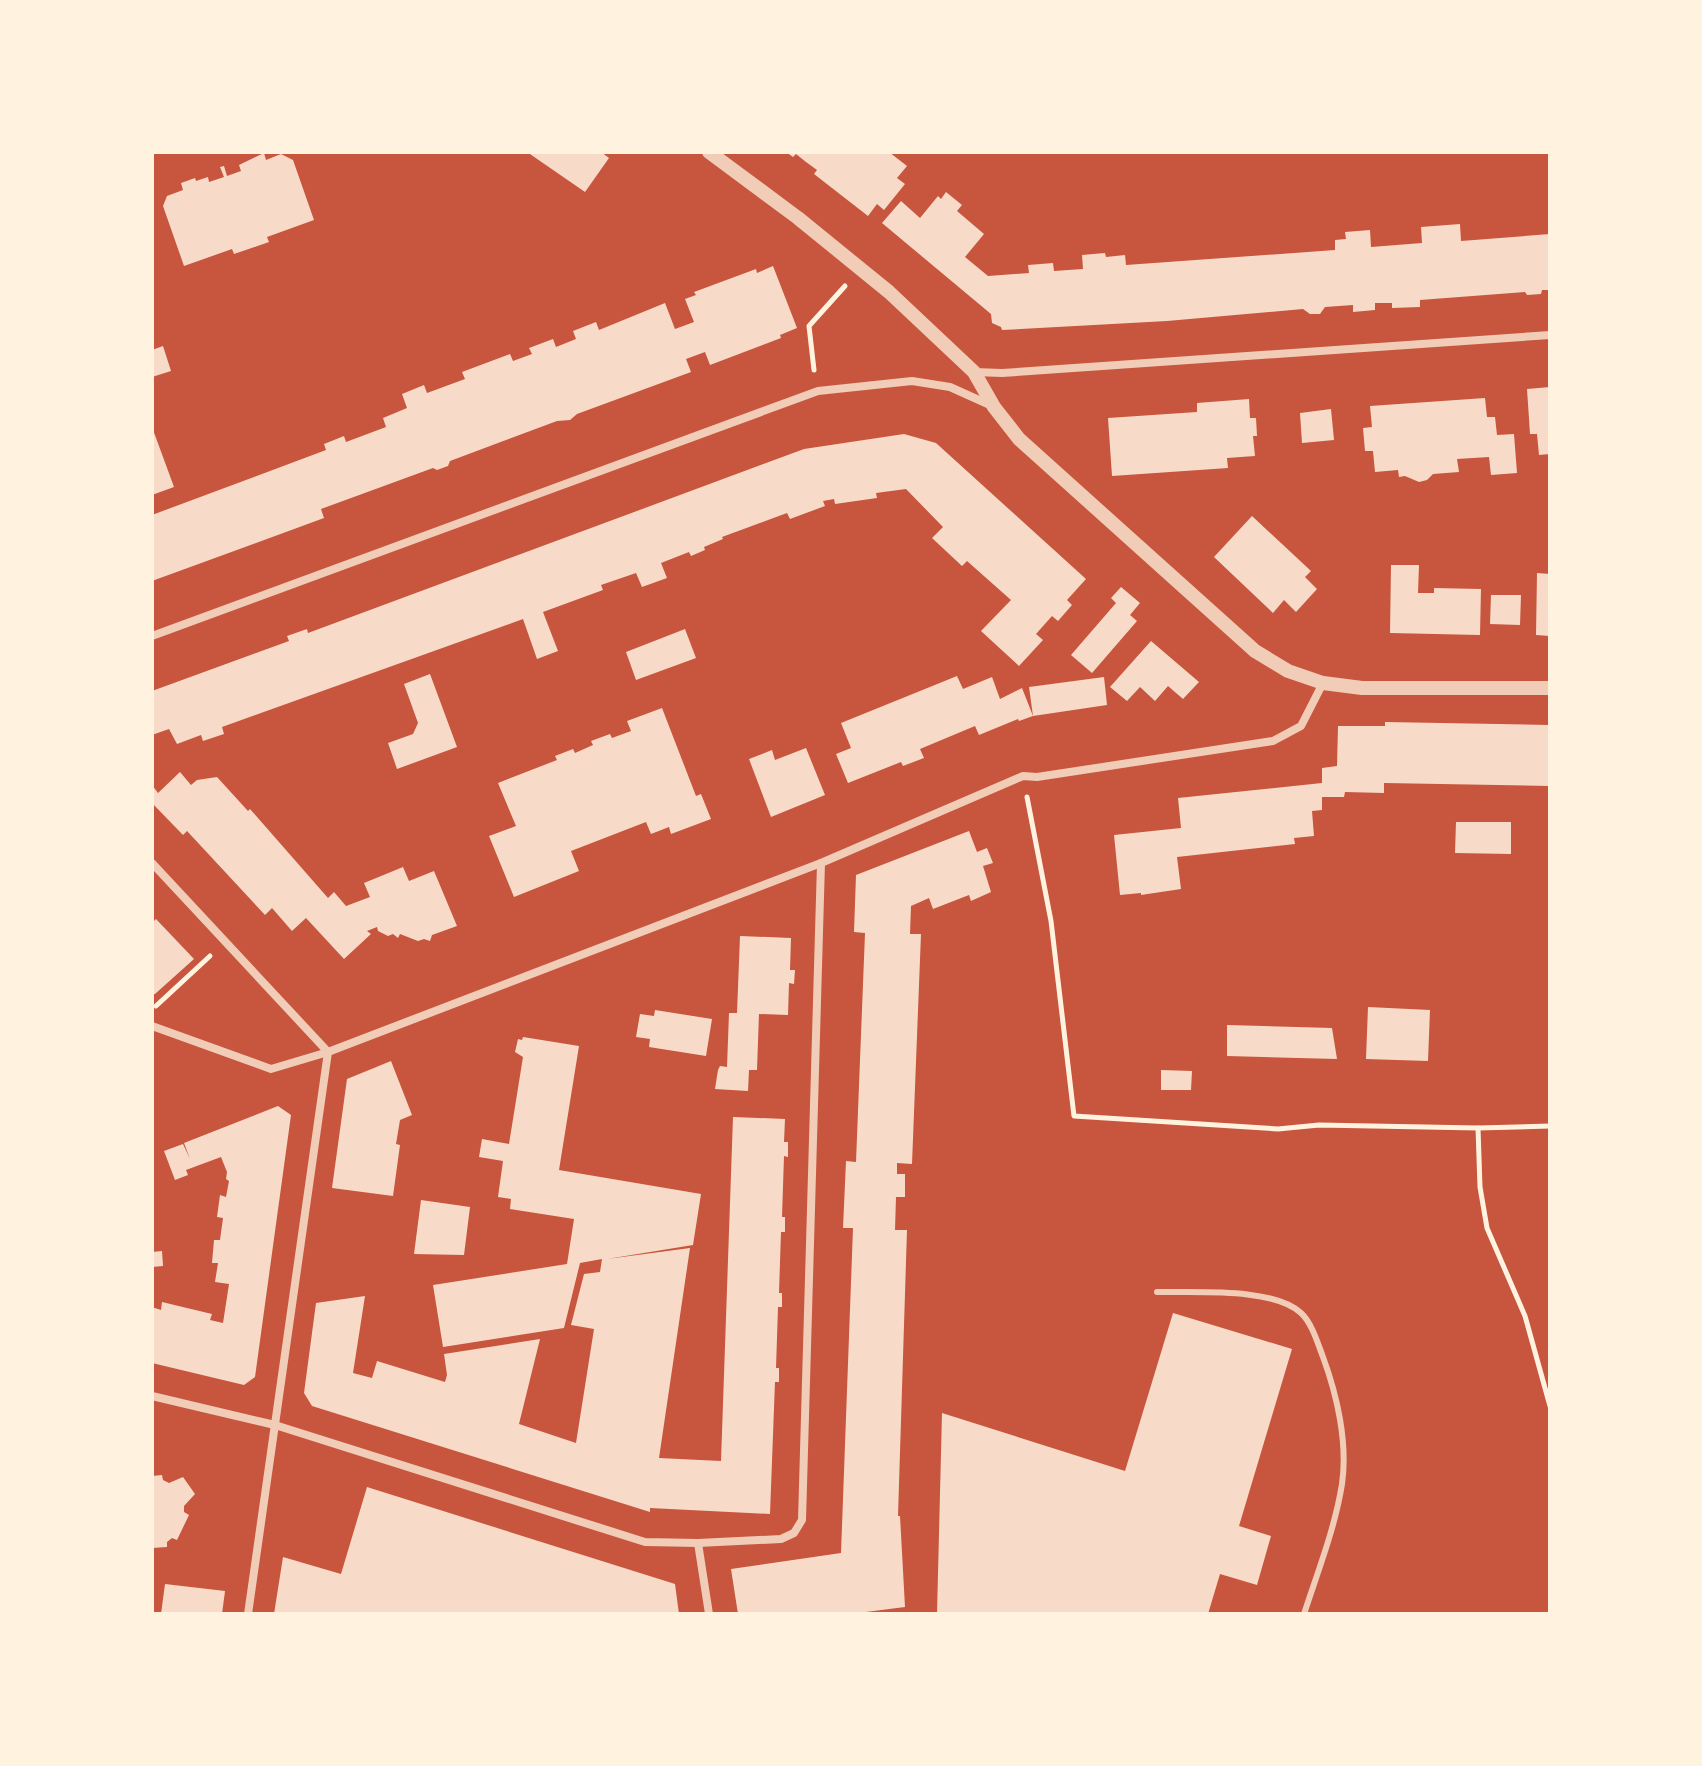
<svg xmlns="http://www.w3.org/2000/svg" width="1702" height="1766" viewBox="0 0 1702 1766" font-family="Signika,sans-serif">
	<rect width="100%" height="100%" fill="#c8553d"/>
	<g fill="#f7dbc8">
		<polygon points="527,152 601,152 609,158 585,192"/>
		<polygon points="786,152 889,152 907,166 897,178 905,184 884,210 877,204 868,216 814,174 817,170 806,162 796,154 793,157"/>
		<polygon points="264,153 266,160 281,154 293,160 314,220 267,237 269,242 234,254 232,249 184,266 163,206 167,196 183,190 181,183 195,178 196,181 208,177 209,182 224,177 220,167 224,166 227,176 241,171 239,165"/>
		<polygon points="946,192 962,205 957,211 984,234 965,257 988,276 1029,273 1028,265 1053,263 1054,271 1083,269 1082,255 1105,253 1106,257 1125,255 1126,265 1335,250 1335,240 1346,239 1345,232 1370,230 1371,247 1422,243 1421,227 1460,224 1461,241 1550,234 1550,290 1542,290 1541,294 1527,295 1525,292 1420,300 1420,307 1392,308 1392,303 1375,303 1375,310 1353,312 1353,305 1325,307 1320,314 1310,314 1303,309 1167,321 1002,330 1001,327 992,323 991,314 882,223 901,201 920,218 938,196 941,199"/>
		<polygon points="773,266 797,328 780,335 781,338 710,365 705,352 686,359 691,372 577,414 570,420 557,421 450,461 448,466 437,470 433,468 321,509 324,518 152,581 152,515 326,450 324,444 344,436 346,442 386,427 383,418 407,408 402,394 424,385 427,393 465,379 462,372 510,354 513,361 532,354 529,348 553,339 556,347 576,339 573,331 596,322 599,330 665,303 675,329 694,322 685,299 696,295 694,292 756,269 757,273"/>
		<polygon points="163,346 171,371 152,377 152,350"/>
		<polygon points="1550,387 1550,454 1539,455 1537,434 1530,434 1527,389"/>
		<polygon points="1485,398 1487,417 1495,417 1497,435 1514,434 1517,473 1491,475 1489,457 1457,459 1459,472 1433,474 1427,480 1419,482 1405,476 1399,477 1398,470 1375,472 1373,451 1365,451 1363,428 1372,427 1370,406"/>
		<polygon points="1249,399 1250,418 1256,418 1257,436 1253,436 1255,456 1227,458 1228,468 1112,476 1108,418 1197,412 1197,403"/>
		<polygon points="1331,409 1334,440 1302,443 1300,413"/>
		<polygon points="152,427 174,487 152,495"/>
		<polygon points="904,434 936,443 1086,579 1067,600 1072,605 1058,621 1052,616 1036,634 1043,640 1019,666 981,631 1011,600 967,561 962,566 932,538 943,527 906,489 876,493 877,498 835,504 834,499 823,501 825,506 790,519 787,513 722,537 723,539 704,547 705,550 691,556 689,552 661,563 667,578 642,587 636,573 601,585 603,590 543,612 558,651 537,659 523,619 222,727 224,734 203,741 201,735 177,744 169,729 152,735 152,691 289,641 287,636 307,629 308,633 804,449"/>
		<polygon points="1252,516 1311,571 1305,577 1317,589 1296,612 1284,600 1273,613 1214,557"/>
		<polygon points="1391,565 1419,565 1418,593 1434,593 1434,588 1481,589 1480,635 1390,633"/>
		<polygon points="1537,573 1550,574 1550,636 1536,635"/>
		<polygon points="1121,587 1140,603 1130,615 1137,621 1092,673 1071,655 1116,603 1111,598"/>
		<polygon points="1491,595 1521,595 1520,625 1490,624"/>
		<polygon points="685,629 696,658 636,680 626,652"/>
		<polygon points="1151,641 1199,682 1183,699 1168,686 1155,701 1140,687 1127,701 1110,687"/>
		<polygon points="430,674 457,747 397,769 388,743 413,734 418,723 404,684"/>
		<polygon points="957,676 963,689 992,677 1000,699 1022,688 1033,716 1019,721 1018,719 979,735 975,726 920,749 924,758 903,766 901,762 848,783 836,754 851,748 841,723"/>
		<polygon points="1104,677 1107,705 1033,716 1029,687"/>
		<polygon points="662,708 696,796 701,794 711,819 671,834 669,827 651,834 646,822 571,851 579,871 514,897 489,836 516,826 498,783 557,760 555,756 573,749 575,753 593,745 591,741 610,734 612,738 631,731 627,721"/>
		<polygon points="1385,722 1550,725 1550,786 1384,783 1384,793 1345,792 1344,797 1322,797 1322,810 1312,811 1314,836 1294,838 1295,844 1177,857 1181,889 1141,895 1141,893 1120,895 1114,835 1181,828 1178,798 1322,783 1322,768 1337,766 1338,726 1385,726"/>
		<polygon points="806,748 825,795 771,817 749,759 772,750 775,760"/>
		<polygon points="180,772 191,785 197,780 217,777 248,811 250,809 328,898 334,892 346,906 370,897 364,883 403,867 409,881 434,871 457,926 432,935 430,941 424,939 418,941 400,934 398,938 393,934 388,936 378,931 377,927 367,931 371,934 344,959 306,918 292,931 272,908 265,915 187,831 183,835 152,803 152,785 158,793"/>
		<polygon points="1456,822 1511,822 1511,854 1455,853"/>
		<polygon points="969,831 977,852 987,848 993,863 983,866 991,892 971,901 969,895 933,909 929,898 911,906 910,934 921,934 912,1164 897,1163 897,1174 905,1174 905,1197 896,1197 895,1230 907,1230 898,1516 900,1516 905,1607 850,1614 738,1614 731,1569 841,1553 853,1228 843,1228 846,1161 856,1162 865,933 854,932 856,875"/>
		<polygon points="156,919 194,959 155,994 152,994 152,923"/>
		<polygon points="740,936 791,938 790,970 795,970 794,984 789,983 788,1015 759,1014 757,1070 749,1070 748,1091 715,1089 718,1070 720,1066 727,1067 729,1013 737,1013"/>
		<polygon points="1368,1007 1430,1010 1428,1061 1366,1059"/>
		<polygon points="655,1010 712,1019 706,1056 649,1047 650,1039 636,1037 640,1014 654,1016"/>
		<polygon points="1227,1025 1332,1028 1337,1059 1227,1056"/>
		<polygon points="523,1037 579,1046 559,1170 701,1194 693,1245 607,1259 690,1248 659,1458 721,1461 733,1117 785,1119 784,1142 788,1142 788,1157 784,1156 782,1217 785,1217 785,1232 781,1232 779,1293 782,1293 782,1307 778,1307 776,1368 779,1368 779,1382 775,1382 770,1514 650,1508 650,1512 312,1406 304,1393 316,1303 365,1296 353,1373 372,1378 377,1361 445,1382 447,1375 444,1354 540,1339 519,1424 576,1443 594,1329 571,1325 584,1274 600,1272 602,1259 580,1263 564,1328 443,1347 433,1285 567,1264 574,1219 510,1209 511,1199 498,1197 503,1161 479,1157 482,1139 509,1144 523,1057 515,1052 518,1039 522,1040"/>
		<polygon points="391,1061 412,1115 400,1120 396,1144 400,1145 393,1196 332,1188 347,1079"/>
		<polygon points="1161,1070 1192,1071 1191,1090 1161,1090"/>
		<polygon points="278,1106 291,1115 255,1377 244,1385 152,1363 152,1307 161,1310 162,1302 212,1314 210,1320 223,1323 229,1284 215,1282 218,1263 212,1263 214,1240 220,1240 223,1218 217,1217 220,1195 226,1197 229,1181 226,1179 227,1172 221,1157 186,1170 188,1175 175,1180 164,1151 183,1144 190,1159 184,1143"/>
		<polygon points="421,1200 470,1207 464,1255 414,1254"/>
		<polygon points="162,1251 163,1266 152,1267 152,1252"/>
		<polygon points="1173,1313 1292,1349 1239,1526 1271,1536 1257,1585 1220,1574 1208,1614 937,1614 942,1413 1125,1471"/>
		<polygon points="162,1475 163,1480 169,1483 183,1477 195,1494 184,1506 184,1512 189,1515 177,1540 172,1538 167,1542 167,1547 152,1548 152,1476"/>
		<polygon points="367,1487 675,1584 679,1614 274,1614 283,1557 341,1574"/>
		<polygon points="165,1584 225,1591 222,1614 161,1614"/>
	</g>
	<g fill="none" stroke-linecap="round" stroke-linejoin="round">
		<g stroke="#fff3e0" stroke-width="5">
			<polyline points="814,370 809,326 845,286"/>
			<polyline points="1027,797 1051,921 1074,1116 1278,1129 1319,1125 1478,1128 1550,1126"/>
			<polyline points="156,1006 210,956"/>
			<polyline points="1478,1128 1480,1187 1487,1228 1525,1316 1550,1406"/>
		</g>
		<path stroke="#f1ccb7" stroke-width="6" d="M1157,1292C1195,1293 1273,1287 1301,1313C1312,1323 1318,1344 1323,1357C1337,1395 1348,1443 1342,1484C1335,1528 1318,1571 1304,1614"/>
		<g stroke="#f1ccb7" stroke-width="8">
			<polyline points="974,372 1002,373 1550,335"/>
			<polyline points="152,636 818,391 912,381 950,387 990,405"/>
			<polyline points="152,863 328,1052"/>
			<polyline points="152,1026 271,1069 328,1052 821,863 1023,776 1037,777 1273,741 1301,726 1323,683"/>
			<polyline points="152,1396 275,1425 645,1542 698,1543 781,1539 794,1533 802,1520 821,863"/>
			<polyline points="698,1543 709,1614"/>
			<polyline points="248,1614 328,1052"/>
		</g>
		<polyline stroke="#f1ccb7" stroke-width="14" points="709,152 798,218 889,292 974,372 994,407 1019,439 1255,651 1288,671 1323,683 1362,688 1550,688"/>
	</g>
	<rect width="1702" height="1766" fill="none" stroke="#fff3e0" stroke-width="308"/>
</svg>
